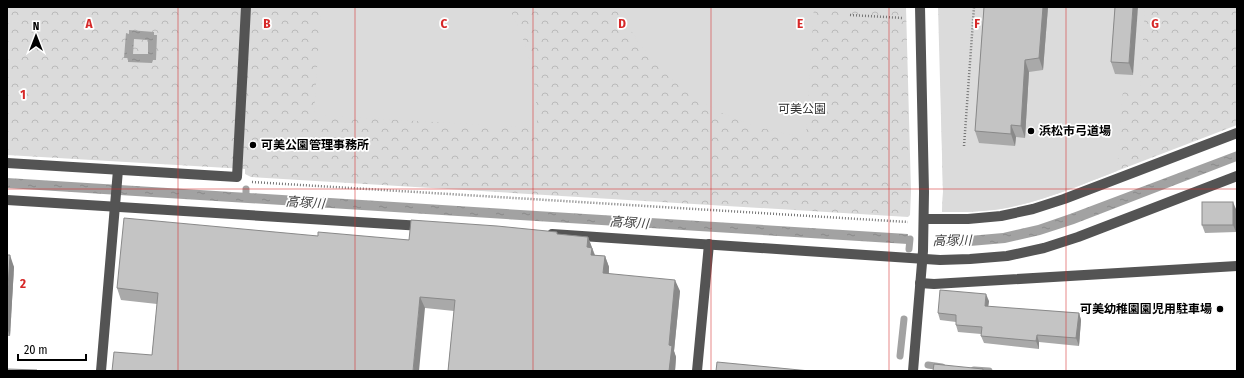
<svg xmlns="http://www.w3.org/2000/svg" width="1244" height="378" viewBox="0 0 1244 378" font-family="'Fira Sans Condensed','Noto Sans JP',sans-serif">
	<defs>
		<pattern id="forest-crowns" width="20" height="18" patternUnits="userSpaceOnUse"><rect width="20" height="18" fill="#dbdbdb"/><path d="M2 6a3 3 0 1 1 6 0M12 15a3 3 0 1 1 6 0" fill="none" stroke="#bababa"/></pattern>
		<pattern id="water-ripples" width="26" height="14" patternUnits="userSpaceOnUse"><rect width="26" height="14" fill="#a2a2a2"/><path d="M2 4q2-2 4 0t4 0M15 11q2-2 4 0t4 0" fill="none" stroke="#8a8a8a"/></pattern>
	</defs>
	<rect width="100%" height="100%" fill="#fff"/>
	<g fill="url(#forest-crowns)">
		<polygon points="7,7 906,7 911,192 910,215 908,217 251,177 245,174 245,169 7,155"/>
		<polygon points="938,7 1237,7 1237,125 1062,192 1031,202 1000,209 968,212 942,212 943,192"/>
	</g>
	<g fill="#dbdbdb">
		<path d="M321,7H508C530,44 537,86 537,128L314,115Z"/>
		<path d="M618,7H814L806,137C721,126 656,85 618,7Z"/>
		<path d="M939,7H1145L1140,90L1123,89L1117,171C1079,186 1041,202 1001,209C981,212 962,212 942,212L943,192Z"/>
	</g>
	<g fill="url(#water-ripples)" fill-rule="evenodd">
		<path d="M129,30L154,32V35H157L156,60H153L152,63L128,62V58H124L126,33L129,34ZM134,39L148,40V54H133Z"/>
		<polygon points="1237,151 1237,161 1074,224 1040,235 1005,243 970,246 940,246 7,188 7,178 940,236 969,236 1003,233 1038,225 1070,214"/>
	</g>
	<polygon fill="#fff" points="908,232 937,234 936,248 908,246"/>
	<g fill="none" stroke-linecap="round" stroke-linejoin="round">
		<g stroke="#a2a2a2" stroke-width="7">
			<polyline points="246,198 246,189"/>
			<polyline points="909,249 910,239"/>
			<polyline points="900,356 904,319"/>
			<polyline points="928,365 942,367"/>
			<polyline points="974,370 989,371"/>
		</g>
		<g stroke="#767676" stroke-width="2.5" stroke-dasharray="1 2" stroke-linecap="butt">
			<polyline points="850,15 903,18"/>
			<polyline points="964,146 974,7"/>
			<polyline points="252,182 908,222"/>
		</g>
		<g stroke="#545454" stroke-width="10">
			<polyline points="7,163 237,177 246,7"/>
			<polyline points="7,200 422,226"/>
			<polyline points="924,219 968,219 1001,216 1033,209 1064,199 1237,133"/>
			<polyline points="552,234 940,260 970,259 1007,256 1044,248 1078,237 1237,176"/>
			<polyline points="920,283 934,284 1237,266"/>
			<polyline points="101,371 118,170"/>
			<polyline points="697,371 709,244"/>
			<polyline points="913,371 923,251 924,192 920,7"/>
		</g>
	</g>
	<g fill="#a9a9a9">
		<polygon points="984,7 1048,7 1043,70 1029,72 1025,138 1016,137 1015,146 979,143 975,131"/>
		<polygon points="1115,7 1133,75 1115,74 1111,62"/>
		<polygon points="1236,209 1236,232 1205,233 1202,225"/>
		<polygon points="558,234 588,237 595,255 605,256 609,267 609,274 680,291 674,351 676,357 675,371 448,371 454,311 425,308 152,355 157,304 121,300 117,288 318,236 409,240"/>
		<polygon points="7,255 14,267 10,336 7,336"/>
		<polygon points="989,301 988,307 1079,313 1081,320 1079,346 1039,342 1039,349 984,343 981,336 981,334 958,332 956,325 956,322 940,320 938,313"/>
	</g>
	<g fill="#898989">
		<polygon points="1043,7 1048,7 1043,70 1039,58"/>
		<polygon points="1133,7 1138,7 1133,75 1129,63"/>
		<polygon points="1025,60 1029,72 1025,138 1021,126"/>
		<polygon points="1011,125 1016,137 1015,146 1011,134"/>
		<polygon points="1233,202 1236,209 1236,232 1233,225"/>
		<polygon points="588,237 596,259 595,266 587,247"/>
		<polygon points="10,255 14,267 10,336 7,328 7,303"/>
		<polygon points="605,256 609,267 608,285 603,273"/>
		<polygon points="675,280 680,291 674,351 676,357 675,371 669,371 669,345"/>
		<polygon points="986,294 989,301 987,314 985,306"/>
		<polygon points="420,297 425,308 419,371 413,371"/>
		<polygon points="1079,313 1081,320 1079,346 1076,338"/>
		<polygon points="1037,335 1039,342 1039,349 1036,341"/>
	</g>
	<g fill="#c4c4c4" stroke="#898989">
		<polygon points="984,7 1043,7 1039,58 1025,60 1021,126 1011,125 1011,134 975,131"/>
		<polygon points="1115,7 1133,7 1129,63 1111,62"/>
		<rect x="1202" y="202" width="31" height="23"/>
		<polygon points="124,218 318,236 318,232 409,240 411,220 497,226 557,232 557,234 588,237 587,247 592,248 591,255 605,256 603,273 675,280 669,345 672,346 669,371 448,371 455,300 420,297 413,371 112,371 114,352 152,355 158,293 117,288"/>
		<polygon points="7,255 10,255 7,303"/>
		<polygon points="940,290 986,294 985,306 1079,313 1076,338 1037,335 1036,341 981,336 982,327 956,325 956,315 938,313"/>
		<polygon points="717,362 810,371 716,371"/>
		<polygon points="934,364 983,369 983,371 933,371"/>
		<polygon points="7,369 37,370 36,371 7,371"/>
	</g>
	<path fill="none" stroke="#d62828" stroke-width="1" stroke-opacity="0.55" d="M178,7V371M355,7V371M533,7V371M711,7V371M889,7V371M1066,7V371M7,189H1237"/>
	<g fill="#000" stroke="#fff" stroke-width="1.5">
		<circle cx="1031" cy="131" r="4"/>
		<circle cx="253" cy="145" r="4"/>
		<circle cx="1220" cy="309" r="4"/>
	</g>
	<g text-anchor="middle" stroke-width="3.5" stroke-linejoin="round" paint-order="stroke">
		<g font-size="12" fill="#323232" stroke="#fff">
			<text x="802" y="113">可美公園</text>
		</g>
		<g font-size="12" font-weight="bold" fill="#000" stroke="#fff" text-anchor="start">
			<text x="1039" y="135">浜松市弓道場</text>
			<text x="261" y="149">可美公園管理事務所</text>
			<text x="1212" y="313" text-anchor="end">可美幼稚園園児用駐車場</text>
		</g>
		<g font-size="13" font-style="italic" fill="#434343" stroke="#fff">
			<text transform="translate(305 202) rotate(4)" y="5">高塚川</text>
			<text transform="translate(629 222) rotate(4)" y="5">高塚川</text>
			<text transform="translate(952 240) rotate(-1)" y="5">高塚川</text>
		</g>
	</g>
	<g font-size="13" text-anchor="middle" font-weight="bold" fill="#d62828" stroke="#fff" stroke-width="3.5" stroke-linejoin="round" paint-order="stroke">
		<text x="89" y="28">A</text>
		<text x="267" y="28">B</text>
		<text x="444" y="28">C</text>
		<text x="622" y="28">D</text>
		<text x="800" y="28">E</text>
		<text x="977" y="28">F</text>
		<text x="1155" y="28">G</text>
		<text x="23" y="99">1</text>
		<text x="23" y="288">2</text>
	</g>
	<rect width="1244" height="378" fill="none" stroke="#000000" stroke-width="16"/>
	<g transform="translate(36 36)" stroke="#ffffff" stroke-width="3" paint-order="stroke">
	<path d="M0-3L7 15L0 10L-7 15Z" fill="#000000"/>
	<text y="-6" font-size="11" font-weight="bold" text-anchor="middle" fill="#000000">N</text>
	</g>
	<path d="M18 354v6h68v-6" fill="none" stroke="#000000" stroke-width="2"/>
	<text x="24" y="354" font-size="12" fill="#000000" stroke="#ffffff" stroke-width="3" paint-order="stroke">20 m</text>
</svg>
